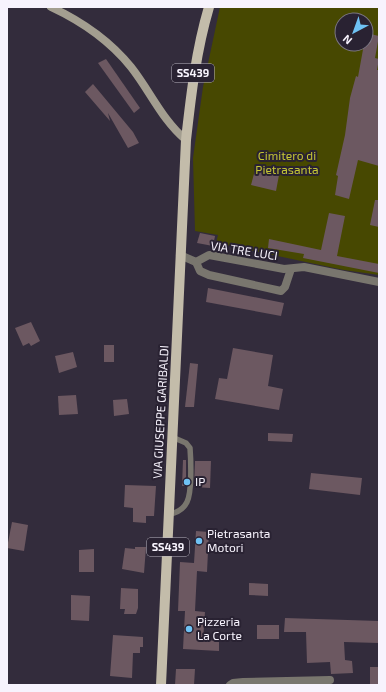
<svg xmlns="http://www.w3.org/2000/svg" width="386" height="692" viewBox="0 0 386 692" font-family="'Exo 2',sans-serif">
	<rect width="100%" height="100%" fill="#332c3c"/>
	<path fill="#474801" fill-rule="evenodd" d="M220,7H379V275L344,270L216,243L218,235L195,231L193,158L203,87ZM342,20H366V44H342Z"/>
	<g fill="#6c5861">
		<polygon points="366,33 379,36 375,58 379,59 377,70 379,70 379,166 358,160 349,199 335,195 338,176 336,175 345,135 350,98 356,76 358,77 364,44 366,44"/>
		<polygon points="106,59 140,108 134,113 98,63"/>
		<polygon points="93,84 133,132 139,143 128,148 108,113 110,121 85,92"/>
		<polygon points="255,170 279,175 276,191 251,185"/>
		<polygon points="375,200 379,200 379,227 370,225"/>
		<polygon points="329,213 345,216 337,256 379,264 379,273 303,258 304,254 268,248 269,239 321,250"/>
		<polygon points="200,233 215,236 213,246 197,243"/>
		<polygon points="208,288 284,303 281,316 206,302"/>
		<polygon points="31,322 40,341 31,346 29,343 23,346 15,328"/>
		<rect x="104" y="345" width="10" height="17"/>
		<polygon points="233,348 273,355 268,386 283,389 279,410 215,399 219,378 227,379"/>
		<polygon points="73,352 77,367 59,373 55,356"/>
		<polygon points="190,363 198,364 194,407 185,407"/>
		<polygon points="76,395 78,414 59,415 58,396"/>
		<polygon points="127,399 129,414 114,416 113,400"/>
		<polygon points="268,433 293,434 292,442 268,441"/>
		<polygon points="183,460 186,460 186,486 182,486"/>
		<polygon points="195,461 211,461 210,488 194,487"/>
		<polygon points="311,473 362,478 360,495 309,489"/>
		<polygon points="125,485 156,486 154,516 146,516 146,523 133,522 133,508 124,507"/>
		<polygon points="12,522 28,525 24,551 7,548"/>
		<polygon points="196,531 209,532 207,572 197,571 195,611 205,612 203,640 219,641 219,651 183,649 185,611 178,611 180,562 194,563"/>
		<polygon points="135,547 146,547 144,573 122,569 125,548 135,549"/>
		<polygon points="94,549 94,572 79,572 79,550"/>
		<polygon points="249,583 268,584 268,596 249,595"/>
		<polygon points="121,588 138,589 138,608 136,614 124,614 125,609 120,609"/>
		<polygon points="71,595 90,596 89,621 71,620"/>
		<polygon points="285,618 379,621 379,643 344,642 345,660 352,661 353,673 331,674 330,662 307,663 306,632 284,632"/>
		<rect x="257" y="625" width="22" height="14"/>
		<polygon points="113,635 143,637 143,647 140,647 140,653 133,653 132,678 110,676"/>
		<rect x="370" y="667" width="9" height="18"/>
		<polygon points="176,669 195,669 194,685 175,685"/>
	</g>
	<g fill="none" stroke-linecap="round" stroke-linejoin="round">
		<path stroke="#79766e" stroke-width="5.5" d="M169,514C177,513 183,510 187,502C192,492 191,461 190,448L186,443L172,437"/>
		<g stroke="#79766e" stroke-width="8">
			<polyline points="180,255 196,262 200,271 209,275 281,291 285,287 291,269"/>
			<polyline points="196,262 209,255 284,269 304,267 379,282"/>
			<polyline points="230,685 233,683 243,682 330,680"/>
		</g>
		<path stroke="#a39e90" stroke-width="8" d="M51,7C81,21 110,41 131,67C150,91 162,120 186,140"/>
		<path stroke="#c3bcaa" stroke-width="10" d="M161,685L186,140C191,95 196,51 209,7"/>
	</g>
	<g fill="#6fc2f4" stroke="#292232" stroke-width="1.5">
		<circle cx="187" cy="482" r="4"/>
		<circle cx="199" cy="541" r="4"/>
		<circle cx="189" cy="629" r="4"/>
	</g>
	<g text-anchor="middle" stroke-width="4" stroke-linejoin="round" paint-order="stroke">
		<g fill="#292232" stroke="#b9b4c0" stroke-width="1">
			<rect x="172" y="64" width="42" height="18" rx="3"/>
			<rect x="147" y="538" width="42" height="18" rx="3"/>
		</g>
		<g font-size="11" font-weight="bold" fill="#f7f3fd">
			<text x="193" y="77">SS439</text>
			<text x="168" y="551">SS439</text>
		</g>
		<g font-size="12" fill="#c6c735" stroke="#292232">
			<text x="287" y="160">Cimitero di<tspan x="287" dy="14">Pietrasanta</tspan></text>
		</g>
		<g font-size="12" fill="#f7f3fd" stroke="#292232">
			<text transform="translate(244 251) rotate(9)" y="4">VIA TRE LUCI</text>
			<text transform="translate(161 412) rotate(-87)" y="4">VIA GIUSEPPE GARIBALDI</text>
		</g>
		<g font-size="12" fill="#f7f3fd" stroke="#292232" text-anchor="start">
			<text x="195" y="486">IP</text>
			<text x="207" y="538">Pietrasanta<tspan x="207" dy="14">Motori</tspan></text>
			<text x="197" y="626">Pizzeria<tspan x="197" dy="14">La Corte</tspan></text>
		</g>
	</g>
	<rect width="386" height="692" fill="none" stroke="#f7f3fd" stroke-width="16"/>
	<g transform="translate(354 32) rotate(221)"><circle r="19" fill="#292232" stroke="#7b7683"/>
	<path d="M0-3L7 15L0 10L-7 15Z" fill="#6fc2f4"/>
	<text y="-6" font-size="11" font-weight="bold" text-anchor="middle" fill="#f7f3fd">N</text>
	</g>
</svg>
